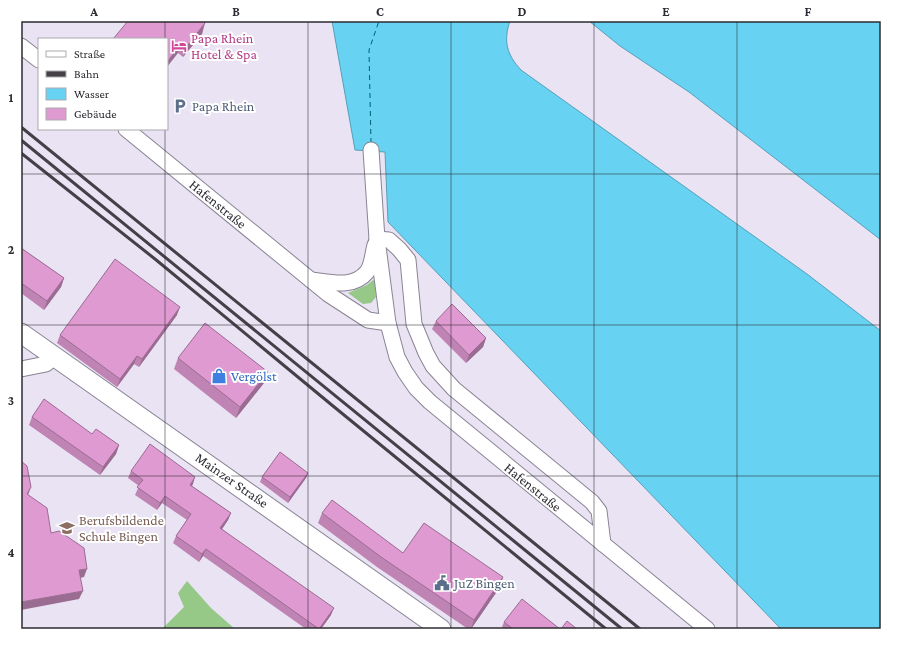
<svg xmlns="http://www.w3.org/2000/svg" width="902" height="650" viewBox="0 0 902 650" font-family="'Crimson Pro',serif">
	<rect width="100%" height="100%" fill="#e9e3f4"/>
	<g fill="#96c888">
		<polygon points="373,280 375,281 376,297 371,303 363,304 348,293 367,285"/>
		<polygon points="187,581 211,608 235,629 162,629 184,607 178,593"/>
	</g>
	<g fill="#67d2f2" stroke="#56a0b8">
		<path d="M332,21H510C503,41 507,55 521,70L807,274L881,331V629H781L388,222L385,152L355,150Z"/>
		<polygon points="589,21 881,21 881,240 689,92 620,46"/>
	</g>
	<g fill="none" stroke-linecap="round" stroke-linejoin="round">
		<polyline stroke="#006076" stroke-width="1" stroke-dasharray="5 4" stroke-linecap="butt" points="371,143 369,50 379,21"/>
		<g stroke="#898493" stroke-width="17">
			<g id="minor">
				<polyline points="21,46 39,60"/>
				<polyline points="126,129 328,294 368,320 388,323"/>
				<polyline points="371,150 377,239 388,323 397,357 405,372 416,388 430,402 707,629"/>
				<polyline points="377,239 389,240 399,249 408,260 414,324 426,353 433,366 454,389 592,502 599,511 603,544"/>
				<path d="M311,280C330,282 353,289 367,272C372,266 373,252 375,245"/>
				<polyline points="21,369 46,364 55,356"/>
			</g>
		</g>
		<g stroke="#898493" stroke-width="21">
			<polyline id="major" points="21,333 441,629"/>
		</g>
		<use href="#minor" stroke="#fff" stroke-width="15"/>
		<use href="#major" stroke="#fff" stroke-width="19"/>
		<g stroke="#434048" stroke-width="3">
			<polyline points="21,127 640,629"/>
			<polyline points="21,140 622,629"/>
			<polyline points="21,153 155,259 333,406 606,629"/>
		</g>
	</g>
	<g fill="#bf84b4">
		<polygon points="128,21 206,21 204,22 202,34 183,57 178,53"/>
		<polygon points="21,248 64,278 61,287 44,310 21,293"/>
		<polygon points="177,315 139,367 134,364 117,387 57,343 60,335"/>
		<polygon points="436,321 486,338 483,347 466,363 432,329"/>
		<polygon points="178,358 264,383 236,418 174,369"/>
		<polygon points="32,417 92,434 119,445 116,454 100,475 29,425"/>
		<polygon points="131,471 193,484 192,486 231,513 228,520 222,529 331,615 321,629 306,629 203,556 199,562 173,543 176,536 187,520 162,503 157,510 135,495 139,486 128,478"/>
		<polygon points="308,473 306,478 288,503 260,482 262,477"/>
		<polygon points="322,513 403,553 503,577 500,587 471,629 468,629 377,567 318,523"/>
		<polygon points="504,622 560,629 505,629 502,627"/>
	</g>
	<g fill="#9b6c92">
		<polygon points="205,23 202,34 183,57 187,46"/>
		<polygon points="182,43 178,53 167,67 167,62"/>
		<polygon points="64,278 61,287 44,310 47,301"/>
		<polygon points="180,307 177,315 139,367 142,359"/>
		<polygon points="486,338 483,347 466,363 469,355"/>
		<polygon points="137,356 134,364 117,387 120,379"/>
		<polygon points="268,372 264,383 236,418 240,407"/>
		<polygon points="119,445 116,454 100,475 103,467"/>
		<polygon points="308,473 306,478 288,503 290,497"/>
		<polygon points="195,477 193,484 187,492 190,485"/>
		<polygon points="31,487 28,495 27,494"/>
		<polygon points="165,496 162,503 157,510 160,503"/>
		<polygon points="231,513 228,520 218,535 220,528"/>
		<polygon points="206,549 203,556 199,562 202,554"/>
		<polygon points="87,569 84,577 76,579 79,570"/>
		<polygon points="503,577 500,587 471,629 474,620"/>
		<polygon points="83,591 79,599 21,610 21,602"/>
		<polygon points="334,608 331,615 321,629 319,629"/>
	</g>
	<g fill="#de9ad1" stroke="#9b6c92">
		<polygon points="128,21 203,21 205,23 187,46 182,43 167,62 167,39 113,39"/>
		<polygon points="21,248 64,278 47,301 21,283"/>
		<polygon points="115,259 180,307 142,359 137,356 120,379 60,335"/>
		<polygon points="452,304 486,338 469,355 436,321"/>
		<polygon points="205,323 268,372 240,407 178,358"/>
		<polygon points="44,399 92,434 96,429 119,445 103,467 32,417"/>
		<polygon points="150,444 195,477 190,485 231,513 220,528 334,608 319,629 206,549 202,554 176,536 191,514 165,496 160,503 137,487 143,480 131,471"/>
		<polygon points="280,452 308,473 290,497 262,477"/>
		<polygon points="21,461 27,466 31,487 27,494 47,508 51,533 59,531 84,548 87,569 79,570 83,591 21,602"/>
		<polygon points="332,500 403,553 424,523 503,577 474,620 381,557 322,513"/>
		<polygon points="522,599 560,629 513,629 504,622"/>
		<polygon points="567,621 577,629 561,629"/>
	</g>
	<path fill="none" stroke="#2d2b31" stroke-width="1" stroke-opacity="0.55" d="M165,21V39M308,21V629M451,21V629M594,21V629M737,21V629M165,129V629M21,174H881M21,325H881M21,476H881"/>
	<defs>
		<g id="hotel-bare" transform="scale(1.2)"><path d="M-6-4.5h1.5V1H6V5H4.5V3h-9V5H-6ZM-4 0a1.8 1.8 0 1 1 3.6 0ZM.5 0V-2.5h3Q6-2.5 6 0Z" fill="#d1479c" stroke="#fff" stroke-width="2.5" paint-order="stroke"/></g>
		<g id="parking-bare" transform="scale(1.2)"><path d="M-3.5-5.5H1a3.5 3.5 0 0 1 0 7H-1V5.5H-3.5ZM-1-3.4V-.6H.8a1.4 1.4 0 0 0 0-2.8Z" fill="#5c6f8a" stroke="#fff" stroke-width="2.5" paint-order="stroke"/></g>
		<g id="shop-bare" transform="scale(1.2)"><path d="M-5-2.5h2.3a2.7 3.5 0 0 1 5.4 0H5L5.5 6h-11ZM-1.5-2.5h3a1.5 2.3 0 0 0-3 0Z" fill="#3f7fe0" stroke="#fff" stroke-width="2.5" paint-order="stroke"/></g>
		<g id="school-bare" transform="scale(1.2)"><path d="M0-5L7-2L0 1L-7-2ZM-4 1L0 2.5L4 1V4Q0 6-4 4Z" fill="#8d6e63" stroke="#fff" stroke-width="2.5" paint-order="stroke"/></g>
		<g id="civic-bare" transform="scale(1.2)"><path d="M-.6-6.5H3V-4.5H.6V-3L4-1V1h2V6H-6V1h2V-1L-.6-3ZM-1.2 2.5V6h2.4V2.5Z" fill="#5c6f8a" stroke="#fff" stroke-width="2.5" paint-order="stroke"/></g>
	</defs>
	<g fill-rule="evenodd">
		<use href="#hotel-bare" x="179" y="46"/>
		<use href="#parking-bare" x="180" y="106"/>
		<use href="#shop-bare" x="219" y="376"/>
		<use href="#school-bare" x="67" y="528"/>
		<use href="#civic-bare" x="442" y="583"/>
	</g>
	<g text-anchor="middle" stroke-width="4" stroke-linejoin="round" paint-order="stroke">
		<g font-size="14" fill="#b23c85" stroke="#fff" text-anchor="start">
			<text x="191" y="43">Papa Rhein<tspan x="191" dy="16">Hotel &amp; Spa</tspan></text>
		</g>
		<g font-size="14" fill="#4e5e75" stroke="#fff" text-anchor="start">
			<text x="192" y="111">Papa Rhein</text>
			<text x="454" y="588">JuZ Bingen</text>
		</g>
		<g font-size="14" fill="#2d2b31" stroke="#fff">
			<text transform="translate(218 204) rotate(39)" y="5">Hafenstraße</text>
			<text transform="translate(232 480) rotate(35)" y="5">Mainzer Straße</text>
			<text transform="translate(533 487) rotate(39)" y="5">Hafenstraße</text>
		</g>
		<g font-size="14" fill="#366cbe" stroke="#fff" text-anchor="start">
			<text x="231" y="381">Vergölst</text>
		</g>
		<g font-size="14" fill="#785e54" stroke="#fff" text-anchor="start">
			<text x="79" y="525">Berufsbildende<tspan x="79" dy="16">Schule Bingen</tspan></text>
		</g>
	</g>
	<rect width="902" height="650" fill="none" stroke="#ffffff" stroke-width="44"/>
	<rect x="38" y="38" width="130" height="92" fill="#ffffff" stroke="#abaaad"/>
	<rect x="46" y="51" width="20" height="6" fill="#ffffff" stroke="#abaaad"/>
	<text x="74" y="58" font-size="12" fill="#2d2b31">Straße</text>
	<rect x="46" y="71" width="20" height="6" fill="#434048" stroke="#abaaad"/>
	<text x="74" y="78" font-size="12" fill="#2d2b31">Bahn</text>
	<rect x="46" y="88" width="20" height="12" fill="#67d2f2" stroke="#abaaad"/>
	<text x="74" y="98" font-size="12" fill="#2d2b31">Wasser</text>
	<rect x="46" y="108" width="20" height="12" fill="#de9ad1" stroke="#abaaad"/>
	<text x="74" y="118" font-size="12" fill="#2d2b31">Gebäude</text>
	<rect x="22" y="22" width="858" height="606" fill="none" stroke="#2d2b31" stroke-width="1.5"/>
	<g font-size="13" text-anchor="middle" font-weight="bold" fill="#2d2b31">
		<text x="94" y="16">A</text>
		<text x="236" y="16">B</text>
		<text x="380" y="16">C</text>
		<text x="522" y="16">D</text>
		<text x="666" y="16">E</text>
		<text x="808" y="16">F</text>
		<text x="11" y="102">1</text>
		<text x="11" y="254">2</text>
		<text x="11" y="405">3</text>
		<text x="11" y="557">4</text>
	</g>
</svg>
